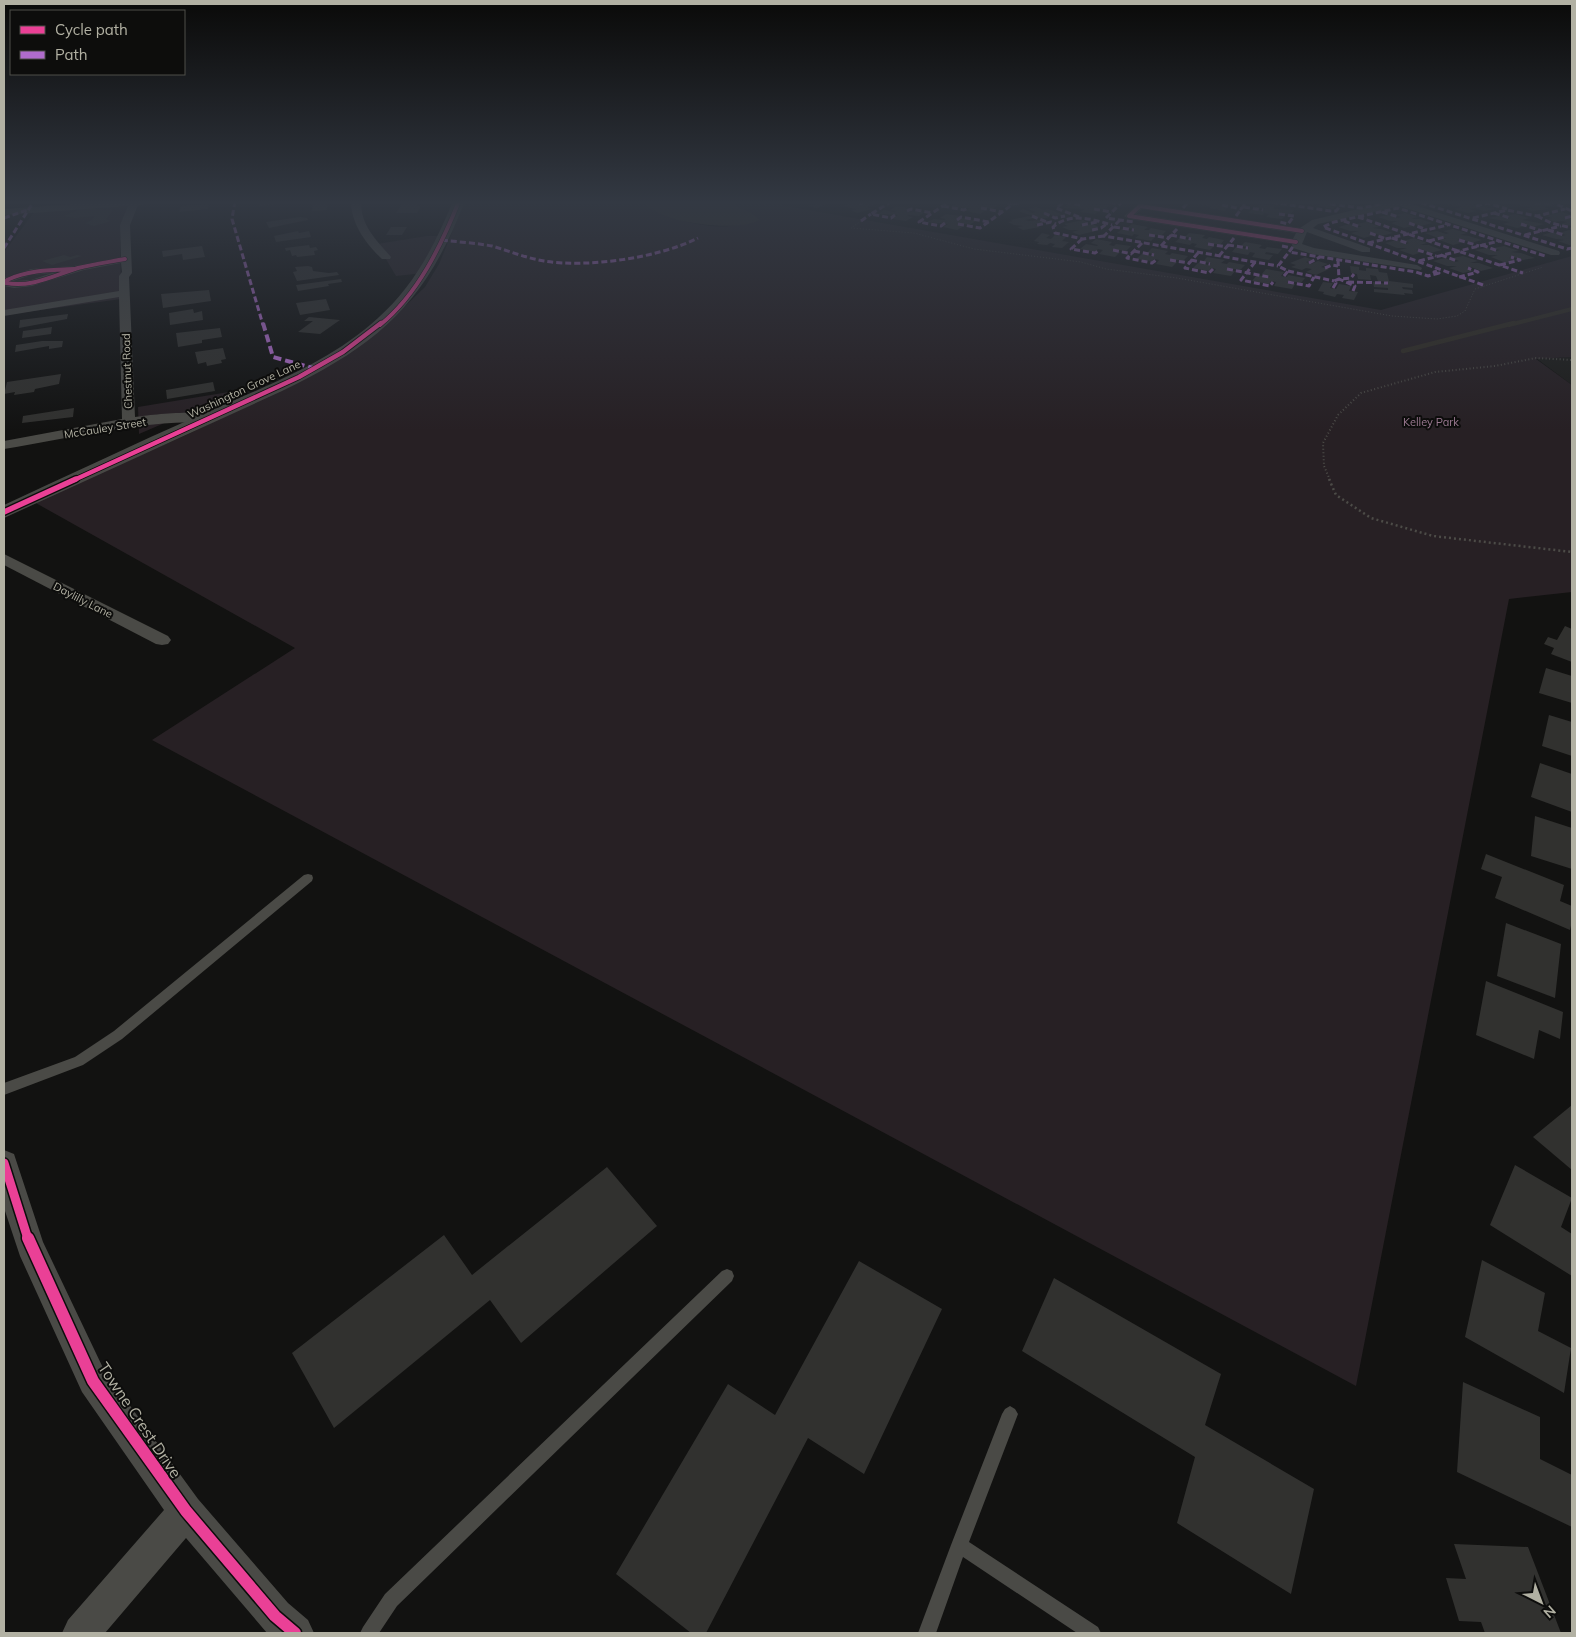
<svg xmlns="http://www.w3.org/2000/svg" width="1576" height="1637" viewBox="0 0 1576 1637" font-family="Mulish,sans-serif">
	<rect width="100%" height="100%" fill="#121211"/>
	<polygon fill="#1d1d1b" points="1572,357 1572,385 1536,358"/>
	<g fill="#272024">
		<path d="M465,201H643C652,217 713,230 731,226C739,225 748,220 756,217L739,209L730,201H776L785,206L1381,310L1572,256V357L1536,359L1572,385V592L1509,599L1356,1386L152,740L295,648L34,502L184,436L228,415L394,317L425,287L439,264Z"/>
		<polygon points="133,203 120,225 121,299 4,315 4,252 35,211"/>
		<polygon points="427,236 443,236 424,273 396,276 377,244"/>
		<polygon points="241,390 139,434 138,407"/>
	</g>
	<path fill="#322e26" d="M643,201H730C738,209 754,212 759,220C738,233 655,223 643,201Z"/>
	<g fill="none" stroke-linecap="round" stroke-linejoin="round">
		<polyline stroke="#322e26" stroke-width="4" points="1509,325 1572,309"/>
		<polyline stroke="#322e26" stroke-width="4.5" points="1403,351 1514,323"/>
	</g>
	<g fill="#31312f">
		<polygon points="260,201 290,201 290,203 259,206"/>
		<polygon points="313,201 328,201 327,210 312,211"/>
		<polygon points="802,201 821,201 829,203 817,208 809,206 815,204 798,203"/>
		<polygon points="850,201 862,201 857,203 861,204 869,202 876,204 867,207 872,209 857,213 851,210 857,209 841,206 847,205 842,203"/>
		<polygon points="962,201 981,201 977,204 997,205 992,209 982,207 980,209 986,210 980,214 966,211 971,208 951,207 957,203 969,204"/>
		<polygon points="1076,201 1093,201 1090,204 1110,205 1105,210 1095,208 1093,209 1099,211 1095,214 1080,212 1084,209 1064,208 1069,204 1080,204 1074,203"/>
		<polygon points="1195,201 1232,201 1237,202 1233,206 1223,205 1221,206 1228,207 1225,211 1209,208 1212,206 1192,204"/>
		<polygon points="1298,201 1343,201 1341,204 1330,203 1329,204 1336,205 1333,209 1318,206 1320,204 1315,203 1314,205"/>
		<polygon points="1452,201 1460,204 1463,203 1459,201 1473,201 1480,203 1473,205 1494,209 1484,211 1475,208 1470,209 1476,211 1468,213 1454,209 1461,207 1441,203"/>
		<polygon points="1517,201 1530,201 1537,204 1547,203 1554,206 1544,207 1549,209 1532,211 1525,208 1533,208 1515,204 1521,203"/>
		<polygon points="209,204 208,209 179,212 181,206"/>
		<polygon points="402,204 417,204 416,206 421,206 417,213 396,213"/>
		<polygon points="1260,204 1275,206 1273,209 1294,210 1290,215 1280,213 1278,215 1285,216 1282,219 1266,217 1269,214 1264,213 1263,215 1248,213 1252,209 1262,210 1263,209 1256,208"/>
		<polygon points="897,206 910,208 905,211 925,212 919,216 909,215 907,216 913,217 906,221 892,219 898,215 878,214 884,210 894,212 897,211 890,210"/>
		<polygon points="1036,207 1044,210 1049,209 1063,215 1055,216 1046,213 1042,214 1050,217 1042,219 1018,211 1024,209 1032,213 1036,212 1028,209"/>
		<polygon points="92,209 113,210 106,219 111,221 94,226 85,223 92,220 95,216 75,218 64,216 78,210"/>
		<polygon points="1562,212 1571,215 1563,217 1572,218 1572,226 1561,224 1567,222 1562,221 1555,222 1547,219 1552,218 1546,216"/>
		<polygon points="1405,213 1418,217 1411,219 1420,219 1432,223 1421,226 1412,223 1407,224 1413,226 1404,228 1391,223 1398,221 1390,221 1378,217 1389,215 1397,218 1401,217 1395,215"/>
		<polygon points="946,214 960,216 955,219 962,218 976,221 969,225 960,223 958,224 964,226 957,230 943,227 948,224 927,222 934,219 944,220 946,219 940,218"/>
		<polygon points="1515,214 1529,218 1522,220 1544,224 1533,227 1524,224 1520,224 1526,226 1517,228 1503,224 1510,222 1488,218 1499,216 1508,219 1511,218 1505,216"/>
		<polygon points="1029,216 1034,218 1025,220 1029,221 1038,220 1045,222 1035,224 1040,227 1023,230 1017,227 1024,226 1014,225 1008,222 1013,221 1010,220"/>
		<polygon points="300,217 307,218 308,220 269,228 266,222"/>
		<polygon points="1083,220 1089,223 1080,225 1083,226 1092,224 1099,227 1090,229 1095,231 1079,235 1072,232 1079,230 1069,230 1062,227 1068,226 1064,224"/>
		<polygon points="1367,222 1380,227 1372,228 1381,229 1393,233 1381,236 1372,232 1368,233 1374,235 1364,238 1351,233 1359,231 1350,231 1338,227 1350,224 1358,227 1362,227 1356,224"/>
		<polygon points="1132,224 1148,227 1144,230 1149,230 1151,228 1166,231 1161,236 1150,234 1148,235 1155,237 1151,241 1135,238 1139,235 1134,234 1132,236 1117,233 1122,229 1133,231 1135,229 1127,228"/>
		<polygon points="391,227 407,227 402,235 386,235"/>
		<polygon points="1453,229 1467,233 1460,235 1469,236 1482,240 1471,243 1461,239 1457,240 1464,242 1453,245 1439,240 1447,238 1438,238 1425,233 1437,231 1446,234 1449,233 1443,231"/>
		<polygon points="1569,230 1572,231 1572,246 1558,241 1565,240 1556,239 1542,235 1553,232 1563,236 1566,235 1559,233"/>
		<polygon points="298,231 299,233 309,231 311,237 276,242 274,236"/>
		<polygon points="1042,233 1050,235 1046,238 1051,239 1055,235 1066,237 1062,241 1069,242 1062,248 1052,247 1055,244 1050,243 1047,245 1037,244 1039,242 1034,241"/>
		<polygon points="1189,233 1205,235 1202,238 1207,239 1209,237 1224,240 1220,245 1209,243 1207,244 1214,246 1210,250 1194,247 1197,244 1192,243 1190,245 1175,242 1180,238 1190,240 1192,238 1185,237"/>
		<polygon points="1414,238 1427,243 1420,245 1429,245 1442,250 1430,253 1421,249 1416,250 1422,252 1413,255 1399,250 1407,248 1397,248 1385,243 1397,240 1406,244 1409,243 1403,241"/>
		<polygon points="1096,239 1112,242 1109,245 1114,246 1116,244 1131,246 1126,251 1114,249 1112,251 1120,252 1115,257 1099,254 1103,250 1098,249 1095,252 1080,249 1086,244 1097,246 1098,245 1091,243"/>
		<polygon points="1245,242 1262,245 1259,248 1265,249 1267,247 1282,249 1278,254 1266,252 1265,254 1273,255 1269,260 1252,257 1255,253 1250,252 1248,255 1232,252 1236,247 1248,249 1249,247 1241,246"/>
		<polygon points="309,245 310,248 316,247 318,250 314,251 315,255 297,257 296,255 292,256 290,250 286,251 285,248"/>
		<polygon points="202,246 205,257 183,260 182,254 163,257 162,251"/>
		<polygon points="1504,246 1519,251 1511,252 1521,253 1535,258 1523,260 1513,257 1509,258 1516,260 1506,263 1491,257 1498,255 1489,255 1475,250 1487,248 1497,251 1500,250 1493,248"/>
		<polygon points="1152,248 1168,251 1165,254 1170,255 1172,253 1188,256 1183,261 1171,259 1169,261 1177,262 1172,267 1156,264 1159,260 1154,259 1152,261 1136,259 1142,254 1153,256 1154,254 1147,253"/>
		<polygon points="64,255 70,257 77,255 82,256 52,265 42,261"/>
		<polygon points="1463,256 1478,261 1470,263 1479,263 1493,268 1481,271 1471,267 1467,268 1473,271 1463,273 1449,268 1457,266 1447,266 1433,261 1445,258 1455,262 1459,261 1452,258"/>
		<polygon points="1207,257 1225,260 1221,263 1227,264 1229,262 1245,265 1240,270 1228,268 1227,270 1235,271 1231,276 1213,273 1216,269 1211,268 1209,271 1193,268 1198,263 1209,265 1211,263 1203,262"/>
		<polygon points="1305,257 1313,260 1306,262 1311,264 1318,261 1328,264 1321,267 1329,269 1316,275 1306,272 1312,269 1306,268 1302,270 1291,267 1296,265 1290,263"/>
		<polygon points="308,266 312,267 313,271 329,273 337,272 339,275 297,281 293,272 297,271 295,267"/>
		<polygon points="1350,266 1359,267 1359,270 1366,271 1366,268 1378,269 1379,272 1387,273 1389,281 1413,284 1413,288 1402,287 1403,289 1412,290 1413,294 1404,293 1405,295 1374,292 1374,289 1388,290 1388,288 1374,287 1373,282 1388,284 1388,282 1378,281 1376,276 1370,275 1371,280 1358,279 1357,274 1351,273"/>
		<polygon points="1266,269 1284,272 1281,276 1287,277 1288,275 1305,278 1301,283 1289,281 1287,283 1295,284 1292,289 1274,286 1276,282 1271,281 1269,284 1252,281 1257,275 1269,277 1270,276 1262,274"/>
		<polygon points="341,279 342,282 328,284 329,286 298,291 296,285"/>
		<polygon points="1323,282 1333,283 1330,288 1336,289 1339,284 1351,286 1349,291 1358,292 1354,300 1342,298 1344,295 1337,294 1335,297 1323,294 1324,292 1318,291"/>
		<polygon points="209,290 211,301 163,308 161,294"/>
		<polygon points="326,299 330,310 300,315 296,303"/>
		<polygon points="193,309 194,313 202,311 203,320 170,325 169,313"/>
		<polygon points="68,314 67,319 19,328 20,320"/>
		<polygon points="309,317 340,320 320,334 298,332 313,321 304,321"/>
		<polygon points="52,327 51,334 22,338 23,331"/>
		<polygon points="220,328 222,337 202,340 202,343 178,347 176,333"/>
		<polygon points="42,341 63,341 62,347 49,349 49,346 15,352 16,345"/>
		<polygon points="223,348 226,359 221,360 222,363 207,366 206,362 198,364 195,352"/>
		<polygon points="61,374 59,384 35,389 34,392 14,395 15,392 4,394 7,382"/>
		<polygon points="213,382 215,391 167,399 166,390"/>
		<polygon points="74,408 73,417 22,423 23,416"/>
		<polygon points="1565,626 1572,629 1572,662 1551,654 1554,648 1544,644 1548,637 1557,640"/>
		<polygon points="1546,668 1572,676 1572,703 1539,693"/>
		<polygon points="1549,715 1572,722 1572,756 1542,746"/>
		<polygon points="1540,763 1572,774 1572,812 1531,797"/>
		<polygon points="1535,816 1572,828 1572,869 1531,856"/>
		<polygon points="1486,854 1564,885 1560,901 1572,906 1572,921 1570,930 1495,898 1502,877 1481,869"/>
		<polygon points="1506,923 1561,944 1555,998 1497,976"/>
		<polygon points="1486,981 1563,1012 1560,1039 1539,1030 1534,1059 1476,1035"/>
		<polygon points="1572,1105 1572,1170 1533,1137"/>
		<polygon points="1515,1165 1572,1198 1561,1227 1572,1234 1572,1276 1490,1225"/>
		<polygon points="607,1167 657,1226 521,1343 490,1300 334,1428 292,1353 444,1235 472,1275"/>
		<polygon points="1482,1260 1545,1293 1538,1331 1571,1348 1564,1393 1465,1337"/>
		<polygon points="859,1261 942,1309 864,1474 808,1438 706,1633 691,1633 616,1574 728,1384 775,1415"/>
		<polygon points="1054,1278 1221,1374 1205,1425 1314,1489 1291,1594 1177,1523 1195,1457 1022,1351"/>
		<polygon points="1463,1382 1540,1417 1540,1459 1572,1475 1572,1527 1457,1472"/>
		<polygon points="1454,1544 1528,1547 1561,1633 1485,1633 1481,1622 1459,1621 1446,1578 1466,1579"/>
	</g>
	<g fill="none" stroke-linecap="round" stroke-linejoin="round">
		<polyline stroke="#4c4b47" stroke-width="1" stroke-dasharray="1 2" stroke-linecap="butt" points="861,221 851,228 914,233 974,249 1081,262 1106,269 1177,278 1392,316 1437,319 1457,316 1465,311 1475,289 1543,267"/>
		<polyline stroke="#4c4b47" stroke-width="2" stroke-dasharray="1 2.5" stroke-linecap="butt" points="1330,480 1324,466 1323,443 1338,415 1361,393 1435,372 1495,366 1536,358 1572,360"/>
		<polyline stroke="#4c4b47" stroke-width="2.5" stroke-dasharray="2 3" stroke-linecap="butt" points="1329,479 1336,495 1371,518 1433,536 1572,552"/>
		<g fill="#4a4a46" fill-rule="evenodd">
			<polygon points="308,874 312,875 313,878 312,881 122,1039 83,1065 4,1095 4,1083 75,1057 114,1031 304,875"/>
			<polygon points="727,1269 732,1271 734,1276 732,1281 397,1606 379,1633 360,1633 363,1627 385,1594 722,1271"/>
			<polygon points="1010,1406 1015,1409 1018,1414 969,1542 1098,1627 1101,1633 1077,1633 963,1557 936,1633 918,1633 951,1545 1002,1414 1005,1409"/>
		</g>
		<g fill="#4a4a46" fill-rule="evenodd">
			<path d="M116,201L151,202L149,204L138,205L130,225L132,273L129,277L135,417C150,415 205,408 214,418L207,422C137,421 72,438 4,449V441L122,419L119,297L4,316V310L119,291V276L122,272L121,263L84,270L32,286L14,288L4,286V278L31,269L74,266L121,257L120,225L128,206L4,215V209ZM52,273L31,280L13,281L31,275Z"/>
			<path d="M351,201H361C361,227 376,239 391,257L390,259H382C366,244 351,224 351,201Z"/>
			<path d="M1392,201H1415L1411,204L1559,251L1560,253L1559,255H1551L1400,206L1318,224L1313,228L1370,248V252H1362L1307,232L1302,244L1314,248L1417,265L1422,268L1421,270L1312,254L1293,248L1292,244L1129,219L1124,216L1140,203L1300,228L1312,220ZM1142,209L1296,233L1293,239L1136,214Z"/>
			<polygon points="4,554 168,636 171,640 168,644 162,645 156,644 4,565"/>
			<polygon points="4,1150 14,1154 43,1242 104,1370 198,1499 288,1603 308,1620 314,1633 267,1633 186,1538 105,1633 62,1633 68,1620 164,1510 82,1392 20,1256 4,1208"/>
		</g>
		<path fill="#484845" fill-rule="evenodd" d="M453,201H465C425,304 379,344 282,391L4,518V505C69,475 134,444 200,415C261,388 328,364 378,318C414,286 435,245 453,201Z"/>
		<g stroke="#b06ccc" stroke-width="3" stroke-dasharray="6 3" stroke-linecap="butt">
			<polyline points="235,201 232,219 263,325"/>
			<polyline points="892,201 871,214 891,218 895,215"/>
			<polyline points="912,201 916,201"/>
			<polyline points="998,201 1013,204"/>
			<polyline points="1101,201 1120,204"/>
			<polyline points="1123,201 1106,218 1134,222"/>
			<polyline points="1263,201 1331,211 1336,211 1341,205"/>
			<polyline points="1432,201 1422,203 1567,249 1572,248"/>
			<polyline points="1455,201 1462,204"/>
			<polyline points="1549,201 1572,211"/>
			<polyline points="826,202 829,201"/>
			<polyline points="1535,203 1552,203"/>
			<polyline points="859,204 868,201"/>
			<polyline points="1330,204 1361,208 1382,204"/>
			<polyline points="1222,205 1242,209"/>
			<polyline points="943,206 964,210 968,208"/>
			<polyline points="1476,206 1488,203 1507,209"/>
			<polyline points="1244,207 1263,210"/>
			<polyline points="981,208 1003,212"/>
			<polyline points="1183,208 1189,201"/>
			<polyline points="1094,209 1112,212"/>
			<polyline points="907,211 911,209 933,213"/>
			<polyline points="1382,212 1399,217"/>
			<polyline points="1044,213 1055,218 1065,216"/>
			<polyline points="1494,213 1510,218"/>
			<polyline points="1279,214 1294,216 1288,224 1280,222"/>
			<polyline points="1032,216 1049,223"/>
			<polyline points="1236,216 1245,204 1238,201"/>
			<polyline points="1537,216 1551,223 1572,228"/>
			<polyline points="1079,217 1056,208 1064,202 1080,205"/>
			<polyline points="1358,217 1523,273"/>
			<polyline points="4,218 27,210"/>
			<polyline points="1473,218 1507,210 1537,216 1565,209"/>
			<polyline points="1565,218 1572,216"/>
			<polyline points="957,220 961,217 989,222"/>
			<polyline points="1120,220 1104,236 1278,266"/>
			<polyline points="861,221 871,214"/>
			<polyline points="1344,221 1360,227"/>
			<polyline points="945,223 941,226 919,222 950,201"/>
			<polyline points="1409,223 1427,230"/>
			<polyline points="958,224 980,228 1013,204 1027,201"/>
			<polyline points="1521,224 1542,231"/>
			<polyline points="1037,225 1051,222 1056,224"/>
			<polyline points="1082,225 1097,222"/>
			<polyline points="1114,227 1134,230"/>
			<polyline points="1092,230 1101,228 1108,223"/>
			<polyline points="1548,230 1564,235"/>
			<polyline points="1370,233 1386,239"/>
			<polyline points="1149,235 1169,238"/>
			<polyline points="1171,235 1191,239"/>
			<polyline points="1525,235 1561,226"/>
			<path d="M1104,236L1083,239L1055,233L1053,227C1070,212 1092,219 1112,225"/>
			<polyline points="1392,238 1407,243"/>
			<polyline points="1082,239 1071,249 1095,253 1100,250"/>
			<path d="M442,240C458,242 476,243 492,246C509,251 526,258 544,261C588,268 658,258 698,238"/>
			<polyline points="1459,240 1479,246"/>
			<polyline points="1429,241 1445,237"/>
			<polyline points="1142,243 1127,258 1152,263 1156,260"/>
			<polyline points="1368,243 1448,225"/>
			<polyline points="1208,244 1227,247"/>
			<polyline points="1228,245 1248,248"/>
			<polyline points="1482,245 1498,251"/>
			<polyline points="1161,246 1177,229"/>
			<polyline points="1282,246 1292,248 1289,252 1416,272 1428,276 1439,273 1434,272 1437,271"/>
			<polyline points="4,248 34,201"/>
			<polyline points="1113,250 1132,254"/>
			<polyline points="1418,250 1436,256"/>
			<polyline points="1134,251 1154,255"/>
			<polyline points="1198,253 1185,268 1209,273 1213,269"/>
			<polyline points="1441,255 1457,261"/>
			<polyline points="1219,256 1234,238"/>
			<polyline points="1170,260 1189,263"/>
			<polyline points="1191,260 1210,264"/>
			<polyline points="1419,261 1499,241"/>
			<polyline points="1255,262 1241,280 1270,286 1273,282"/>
			<polyline points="1309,263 1320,257"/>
			<polyline points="1500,265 1520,260 1511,257"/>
			<polyline points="1325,268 1332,265 1338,266"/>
			<polyline points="1227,269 1269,277"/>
			<polyline points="1288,271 1334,281"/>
			<polyline points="1284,276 1288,271 1278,266 1289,252"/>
			<polyline points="1459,277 1478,272 1468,268"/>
			<polyline points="1288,282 1309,286 1314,277"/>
			<polyline points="1348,282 1388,283"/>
			<polyline points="1483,285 1323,227 1334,222 1398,208 1545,256"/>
			<polyline points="1333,288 1336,283 1334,281 1339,279 1338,260"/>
			<polyline points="1353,291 1355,286 1339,279 1351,278 1354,274"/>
		</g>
		<polyline stroke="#b06ccc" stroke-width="4" stroke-dasharray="8 4" stroke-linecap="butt" points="263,323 273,357 313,368"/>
		<g stroke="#0d0d0c" stroke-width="5">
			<g id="cycleway-far4">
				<polyline points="1296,242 1129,216 1140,206 1302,231"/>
				<path d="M74,269C51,270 28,270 7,280L6,283C31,288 55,275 78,268C94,264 109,262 125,259"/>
				<path d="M380,325C418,294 441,246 459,201"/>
			</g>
		</g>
		<g stroke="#0d0d0c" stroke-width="6">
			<polyline id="cycleway-far3" points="74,480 299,377 343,352 381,323"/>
		</g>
		<g stroke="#0d0d0c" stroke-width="8">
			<polyline id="cycleway-far2" points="4,512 76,479"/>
		</g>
		<g stroke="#0d0d0c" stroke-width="12">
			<polyline id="cycleway-far1" points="4,1163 28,1239"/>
		</g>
		<g stroke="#0d0d0c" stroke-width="15">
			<polyline id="cycleway" points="28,1238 93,1381 186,1511 275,1616 295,1633"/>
		</g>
		<use href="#cycleway-far4" stroke="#ea4096" stroke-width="4"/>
		<use href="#cycleway-far3" stroke="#ea4096" stroke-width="4.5"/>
		<use href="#cycleway-far2" stroke="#ea4096" stroke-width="5.5"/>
		<use href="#cycleway-far1" stroke="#ea4096" stroke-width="9"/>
		<use href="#cycleway" stroke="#ea4096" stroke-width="12"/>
	</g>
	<linearGradient id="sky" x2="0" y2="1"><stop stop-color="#0a0a09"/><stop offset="0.47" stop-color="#333943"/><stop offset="1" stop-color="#333943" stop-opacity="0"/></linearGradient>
	<rect width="1576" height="431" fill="url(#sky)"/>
	<g text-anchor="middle" stroke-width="4" stroke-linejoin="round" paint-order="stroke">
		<g font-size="11" fill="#b2b1a3" stroke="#0d0d0c">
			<text transform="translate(127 371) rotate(-92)" y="4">Chestnut Road</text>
			<text transform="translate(244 389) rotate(-25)" y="4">Washington Grove Lane</text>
			<text transform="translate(105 428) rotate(-9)" y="4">McCauley Street</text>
			<text transform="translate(83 600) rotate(27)" y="4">Daylilly Lane</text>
		</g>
		<g font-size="11" fill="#9d7b93" stroke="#0d0d0c">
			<text x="1431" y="426">Kelley Park</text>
		</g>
		<g font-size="16" fill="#b2b1a3" stroke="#0d0d0c">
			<text transform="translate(140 1420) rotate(56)" y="6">Towne Crest Drive</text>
		</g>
	</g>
	<rect width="1576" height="1637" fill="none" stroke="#b2b1a3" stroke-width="10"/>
	<rect x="10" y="10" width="175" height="65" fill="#0d0d0c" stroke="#4f4f48"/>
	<rect x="20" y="26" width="25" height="8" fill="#ea4096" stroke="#4f4f48"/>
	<text x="55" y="35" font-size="15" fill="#b2b1a3">Cycle path</text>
	<rect x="20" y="51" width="25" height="8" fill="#b06ccc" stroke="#4f4f48"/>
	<text x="55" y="60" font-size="15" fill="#b2b1a3">Path</text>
	<g transform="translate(1541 1602) rotate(138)" stroke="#0d0d0c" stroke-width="4" paint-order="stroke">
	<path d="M0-4L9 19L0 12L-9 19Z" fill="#b2b1a3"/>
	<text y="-8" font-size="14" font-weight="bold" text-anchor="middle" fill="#b2b1a3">N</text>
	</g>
</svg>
